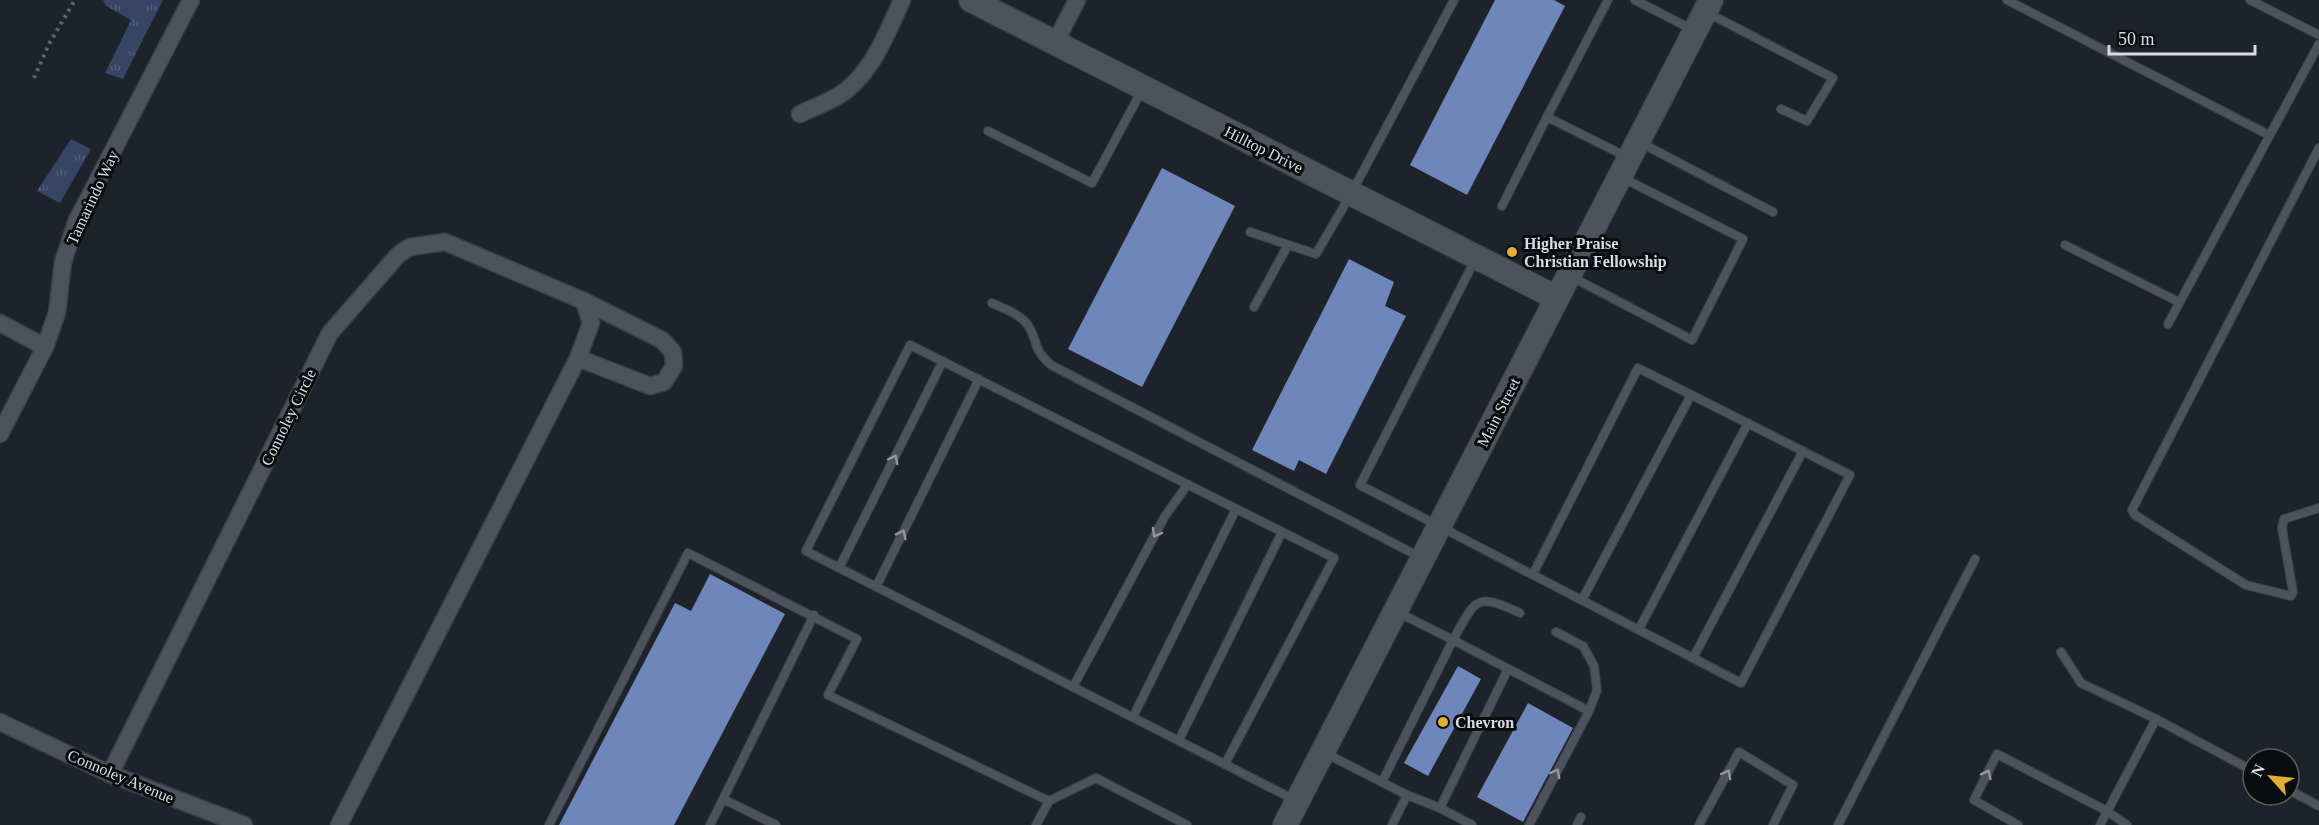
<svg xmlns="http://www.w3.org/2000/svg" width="2319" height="825" viewBox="0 0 2319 825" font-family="'Times New Roman',serif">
	<defs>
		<pattern id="park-tufts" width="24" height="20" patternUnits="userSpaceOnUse" patternTransform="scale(1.5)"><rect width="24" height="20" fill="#364564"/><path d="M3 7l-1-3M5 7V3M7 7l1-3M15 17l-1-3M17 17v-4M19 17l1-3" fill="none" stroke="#525f7a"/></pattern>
	</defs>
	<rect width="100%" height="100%" fill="#1e222b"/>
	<g fill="url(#park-tufts)">
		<polygon points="103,0 163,0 123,79 105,73 131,20 106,6"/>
		<polygon points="71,139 91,149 60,203 37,191"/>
	</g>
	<g fill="#6e86b9">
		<polygon points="1495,0 1554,0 1565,6 1467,195 1410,165"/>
		<polygon points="1162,168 1235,206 1142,387 1068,349"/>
		<polygon points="1349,259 1394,282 1385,306 1406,316 1326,474 1299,460 1294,471 1252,450"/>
		<polygon points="710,574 785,614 674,825 559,825 675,603 691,611"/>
		<polygon points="1458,666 1481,679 1428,776 1404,763"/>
		<polygon points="1528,703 1573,728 1523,822 1477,797"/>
	</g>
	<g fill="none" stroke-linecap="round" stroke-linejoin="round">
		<g stroke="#3a3e45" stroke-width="10">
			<g id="service">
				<polyline points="1635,0 1693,30"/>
				<polyline points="2007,0 2269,135"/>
				<polyline points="2250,0 2319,35"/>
				<polyline points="1708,13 1833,78 1807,121 1781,109"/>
				<polyline points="1547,117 1608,0"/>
				<polyline points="988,131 1092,183 1142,90"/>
				<polyline points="1641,143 1773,212"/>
				<polyline points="2319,148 2132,510 2135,515 2246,585 2291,596 2293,592 2282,528 2284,519 2319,508"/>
				<polyline points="1502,206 1547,117 1629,158"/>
				<polyline points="1250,232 1316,254 1351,194 1454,0"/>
				<polyline points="2065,245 2179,302"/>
				<polyline points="1476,258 1360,485 1741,683 1850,475 1638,368 1533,574"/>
				<polyline points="1572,277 1692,340 1743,239 1621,177"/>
				<path d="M992,303C1003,308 1020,314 1028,325C1039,342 1031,347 1051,365L1420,557"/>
				<polyline points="1254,307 1288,245"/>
				<polyline points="2168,324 2319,44"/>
				<polyline points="839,568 943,361"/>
				<polyline points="876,587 979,379"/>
				<polyline points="1582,600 1691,395"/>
				<path d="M1520,613C1475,592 1476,599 1453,640L1589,711L1529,825"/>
				<polyline points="1639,629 1748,423"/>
				<polyline points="1556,632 1583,646 1594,666 1597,690 1589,711"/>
				<polyline points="2061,652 2081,683 2156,719 2100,825"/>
				<polyline points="1693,658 1803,451"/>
				<polyline points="1073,687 1165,516 1188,484"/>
				<polyline points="1133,717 1236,509"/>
				<polyline points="2156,719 2253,771"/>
				<polyline points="1179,740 1282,532"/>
				<polyline points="1325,753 1407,795 1392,825"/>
				<polyline points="1225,764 1334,558 910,345 806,551 1297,801"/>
				<polyline points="1382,782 1453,640 1397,612"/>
				<polyline points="2289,790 2319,806"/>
				<polyline points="1407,795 1440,808 1508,669"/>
				<polyline points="723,799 814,615"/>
				<polyline points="1049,801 1096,778 1187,825"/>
				<polyline points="1440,808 1472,825"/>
				<polyline points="549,825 688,553 857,639 828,695 1049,801 1036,825"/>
				<polyline points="710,825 723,799 776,825"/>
				<polyline points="1577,825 1581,817"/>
				<polyline points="1699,825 1739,752 1793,785 1773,825"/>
				<polyline points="1838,825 1975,559"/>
				<polyline points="2018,825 1974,800 1997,754 2107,811 2127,825"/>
			</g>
		</g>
		<g stroke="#3a3e45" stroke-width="19">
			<g id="minor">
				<polyline points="1055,43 1077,0"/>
				<path d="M800,114C812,108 826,103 838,96C871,76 887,33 902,0"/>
				<polyline points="0,323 45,347"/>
				<polyline points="578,358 650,386 664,382 674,366 673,352 662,340 584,301"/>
				<polyline points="0,434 45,347 57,313 63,262 77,220 191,0"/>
				<polyline points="0,722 110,774 244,825"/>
				<polyline points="110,774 330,333 398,255 410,247 445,242 584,301 591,323 578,358 339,825"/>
			</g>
		</g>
		<g stroke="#3a3e45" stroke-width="26">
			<g id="secondary">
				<polyline points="971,0 1557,298"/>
				<polyline points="1285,825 1711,0"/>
			</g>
		</g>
		<polyline stroke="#5e6169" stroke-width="4" stroke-dasharray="3 4.5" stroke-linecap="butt" points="34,78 49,44 75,0"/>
		<use href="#service" stroke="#4e525d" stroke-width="8"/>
		<use href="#minor" stroke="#4e525d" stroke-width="16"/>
		<use href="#secondary" stroke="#4e525d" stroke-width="24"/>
	</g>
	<defs><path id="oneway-chevron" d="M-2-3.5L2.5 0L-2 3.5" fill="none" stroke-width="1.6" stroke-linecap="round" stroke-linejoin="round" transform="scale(1.5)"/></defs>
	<g stroke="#9497a0">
		<use href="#oneway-chevron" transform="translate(894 459) rotate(-63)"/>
		<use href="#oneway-chevron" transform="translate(1156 533) rotate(119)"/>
		<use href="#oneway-chevron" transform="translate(902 534) rotate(-64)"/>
		<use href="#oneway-chevron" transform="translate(1556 773) rotate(-62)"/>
		<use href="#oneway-chevron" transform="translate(1727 774) rotate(-61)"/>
		<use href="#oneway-chevron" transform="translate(1987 774) rotate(-64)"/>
	</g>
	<g fill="#e1af34" stroke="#0a0c0f" stroke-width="2">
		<circle cx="1512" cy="252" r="6"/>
		<circle cx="1443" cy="722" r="6"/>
	</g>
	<g text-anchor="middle" stroke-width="6" stroke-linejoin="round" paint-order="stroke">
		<g font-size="16" fill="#d9dce2" stroke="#0a0c0f">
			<text transform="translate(1264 149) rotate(27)" y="6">Hilltop Drive</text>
			<text transform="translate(92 197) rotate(-65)" y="6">Tamarindo Way</text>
			<text transform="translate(1498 412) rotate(-63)" y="6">Main Street</text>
			<text transform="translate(288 417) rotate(-64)" y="6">Connoley Circle</text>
			<text transform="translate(121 776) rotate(23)" y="6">Connoley Avenue</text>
		</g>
		<g font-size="16" font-weight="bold" fill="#d9dce2" stroke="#0a0c0f" text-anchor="start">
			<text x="1524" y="249">Higher Praise<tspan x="1524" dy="18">Christian Fellowship</tspan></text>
			<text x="1455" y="728">Chevron</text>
		</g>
	</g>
	<g transform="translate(2271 777) rotate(297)"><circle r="28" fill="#0a0c0f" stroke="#5d5f63" stroke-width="1.5"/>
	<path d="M0-4.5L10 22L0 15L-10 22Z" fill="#e1af34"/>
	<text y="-9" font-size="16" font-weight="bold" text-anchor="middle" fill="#d9dce2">N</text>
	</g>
	<path d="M2109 45v9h146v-9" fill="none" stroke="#d9dce2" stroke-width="3"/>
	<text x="2118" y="45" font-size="18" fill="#d9dce2" stroke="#0a0c0f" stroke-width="4.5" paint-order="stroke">50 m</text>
</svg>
